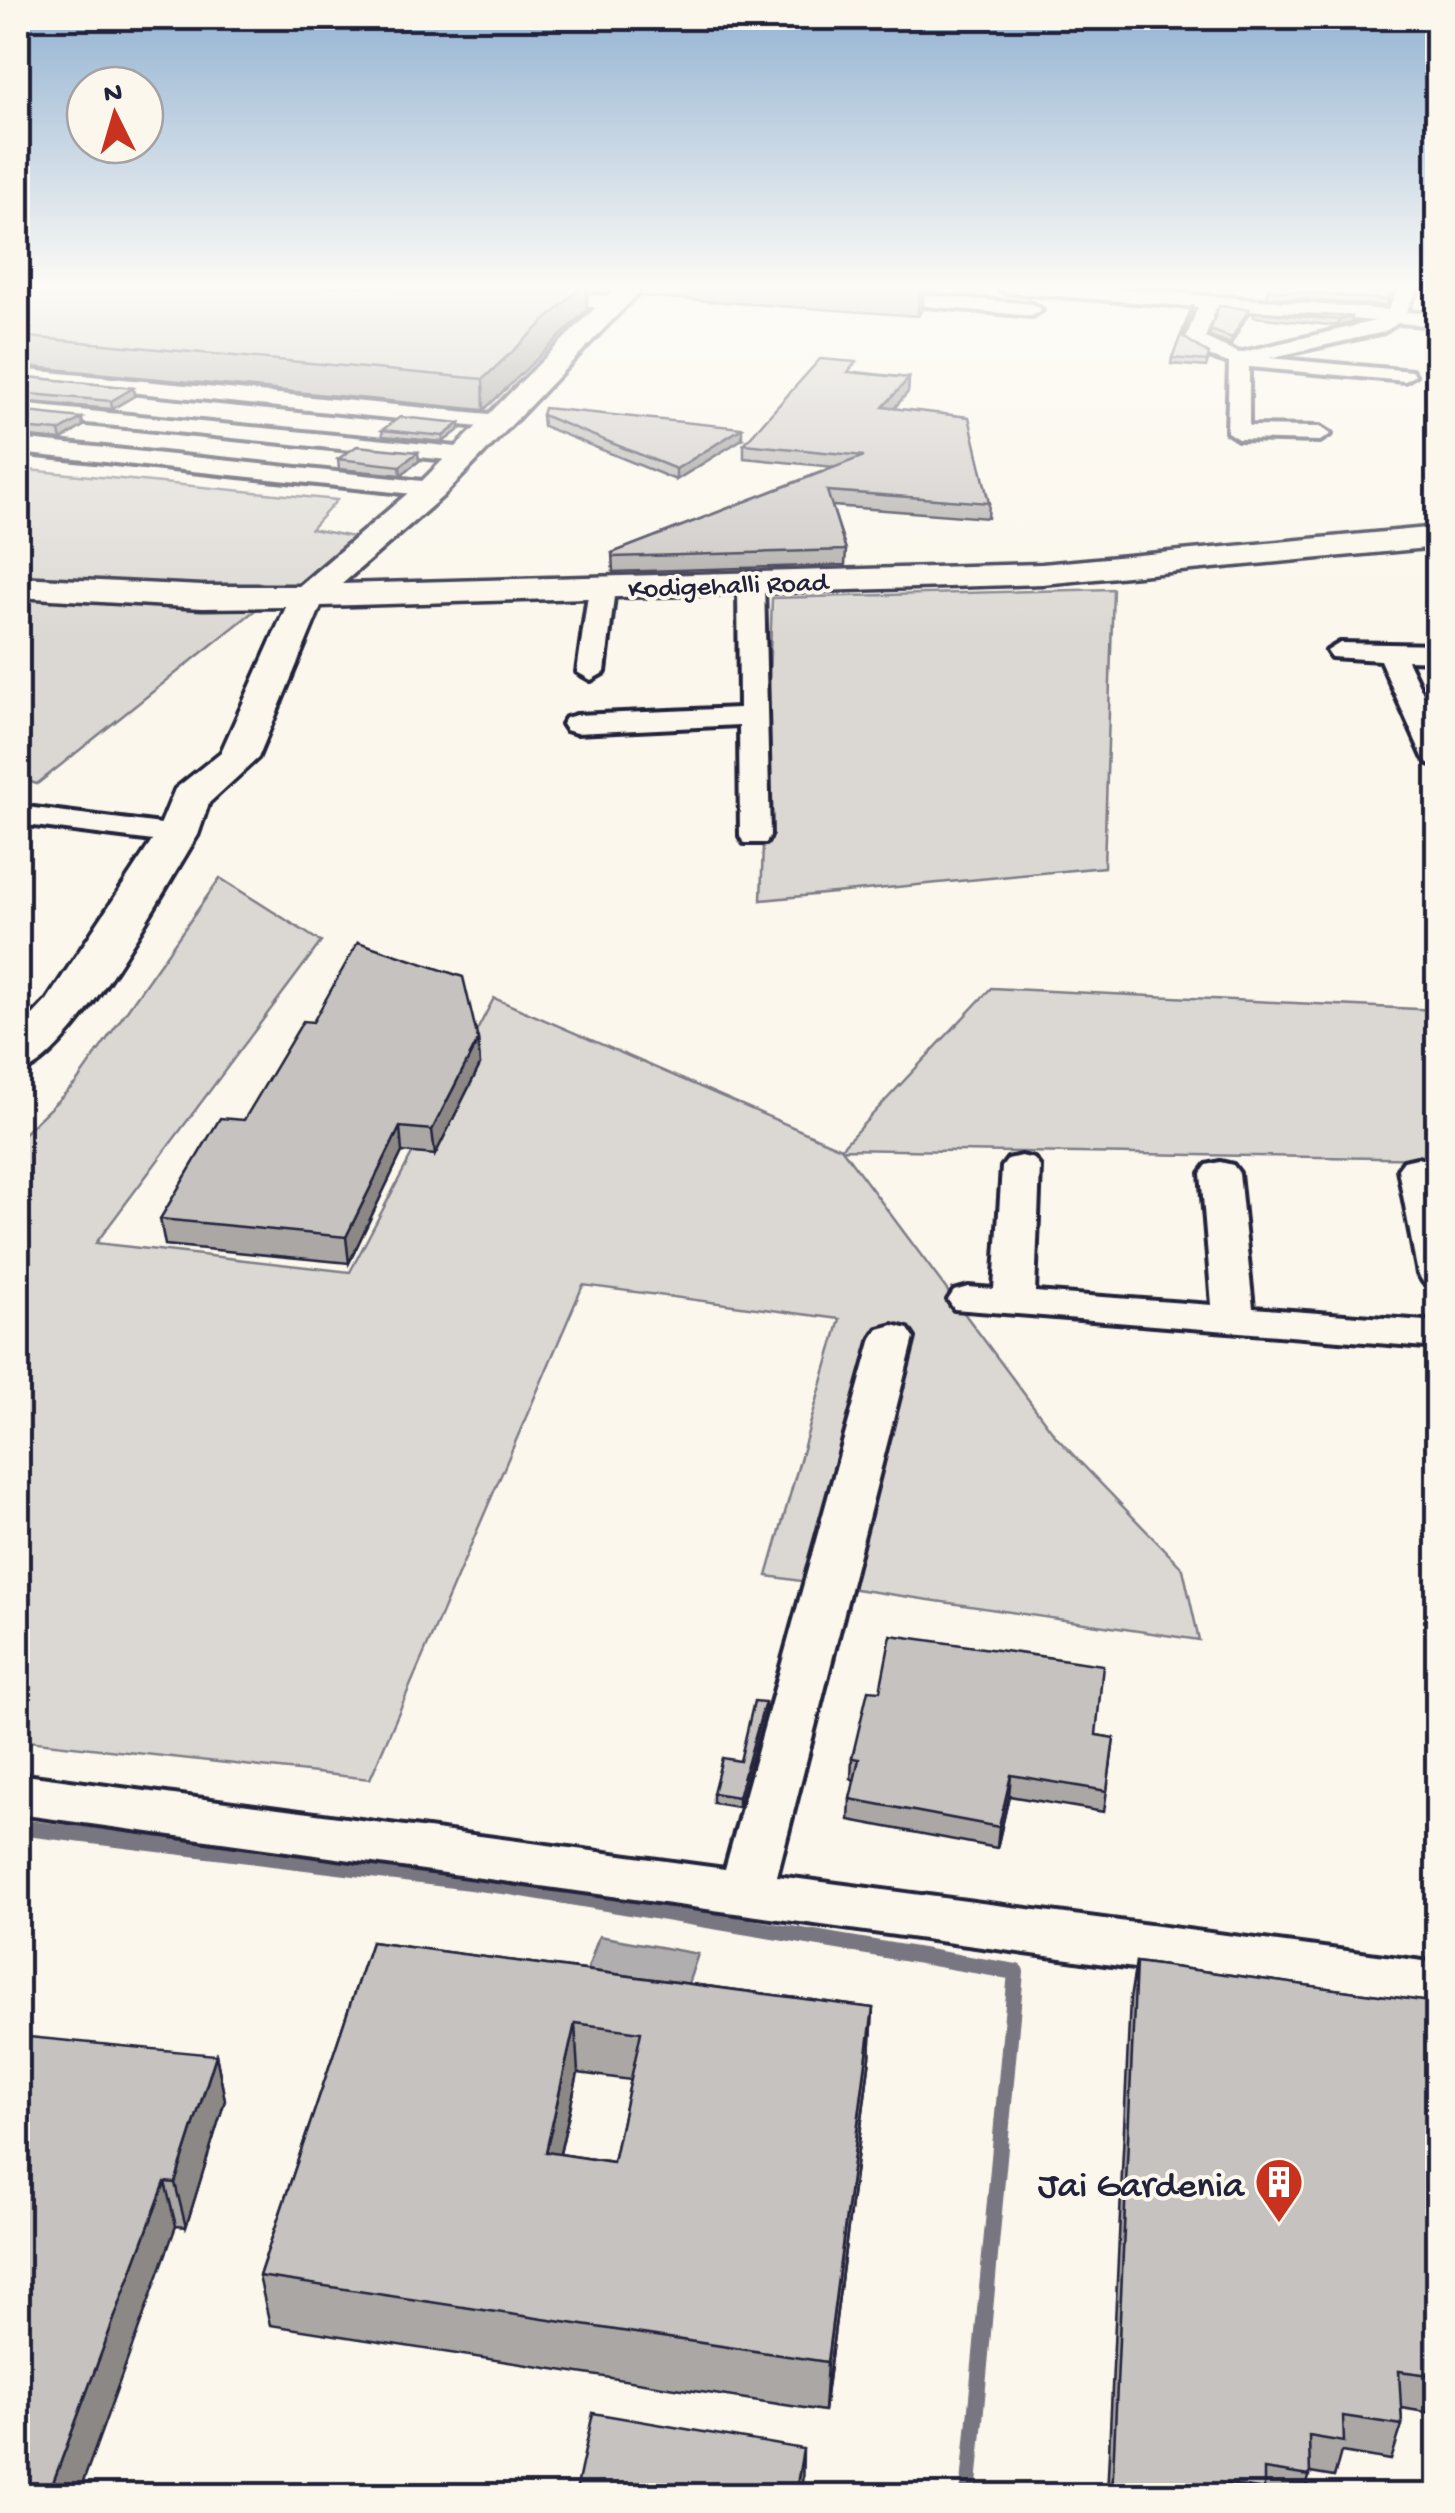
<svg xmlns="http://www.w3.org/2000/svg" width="1455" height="2513" viewBox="0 0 1455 2513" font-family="'Gochi Hand',sans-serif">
	<rect width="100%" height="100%" fill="#fbf7ec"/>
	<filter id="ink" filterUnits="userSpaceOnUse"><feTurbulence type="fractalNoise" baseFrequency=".01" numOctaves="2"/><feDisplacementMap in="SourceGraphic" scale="20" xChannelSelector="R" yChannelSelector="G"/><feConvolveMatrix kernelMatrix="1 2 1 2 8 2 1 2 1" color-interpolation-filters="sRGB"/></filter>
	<g filter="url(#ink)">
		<g fill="#dbd8d3" stroke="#7e7d87" stroke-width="2.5">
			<polygon points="18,469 337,500 311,529 358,538 287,594 18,579"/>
			<polygon points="1113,589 1104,867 761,900 772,598"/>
			<polygon points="18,593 264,603 37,784 18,778"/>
			<polygon points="220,878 321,942 96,1243 350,1272 494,998 841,1148 991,988 1437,1010 1437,1159 842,1149 1057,1438 1183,1569 1199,1640 767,1576 840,1319 583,1285 370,1779 18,1740 18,1139 76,1083"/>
		</g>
		<polygon fill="#b1aeb0" stroke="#787681" stroke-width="2.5" points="599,1936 698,1954 687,1987 587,1971"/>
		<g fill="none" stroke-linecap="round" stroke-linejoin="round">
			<polyline stroke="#787681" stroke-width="16" points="18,1827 511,1887 1016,1972 968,2496"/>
			<g stroke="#22223b" stroke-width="8">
				<g id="street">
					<polygon points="415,286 493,286 615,297 625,303 615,309 424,292"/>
					<path d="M996,286H1084L1388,310L1400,286H1419L1406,312L1438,314V326L1398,323L1384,332L1269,358L1412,371L1415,375L1405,381L1249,367V426L1320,427L1331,434L1320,441L1238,439L1227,432L1229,363L1205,355L1185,341L1198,307L1005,292ZM1216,308L1375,321L1239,353L1205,338Z"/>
					<polygon points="923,295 1032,304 1042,310 1032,316 916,305 916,297"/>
					<polygon points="18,369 500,415 511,422 500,429 18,381"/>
					<polygon points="18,404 467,448 478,455 467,462 18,416"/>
					<polygon points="18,439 432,482 444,489 432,496 18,453"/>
					<polygon points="751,575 764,583 770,836 766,843 744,843 740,836 739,725 576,733 566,730 562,724 566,718 576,715 739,708 738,583"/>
					<polygon points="602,580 615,588 605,672 591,680 577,672 589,588"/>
					<polygon points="1340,643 1438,645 1438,661 1407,660 1438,725 1438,766 1428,763 1423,757 1380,660 1331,657 1327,651"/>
					<polygon points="18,806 177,826 188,828 192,835 188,842 177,844 18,824"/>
					<polygon points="1021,1156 1034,1159 1040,1167 1035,1292 1212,1305 1201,1173 1207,1165 1220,1162 1233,1165 1239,1173 1253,1308 1438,1322 1438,1348 954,1309 948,1300 954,1291 968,1287 994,1289 1002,1167 1008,1159"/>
					<polygon points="1417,1158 1430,1161 1438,1176 1438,1286 1424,1283 1418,1274 1398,1169 1404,1161"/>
					<polygon points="893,1325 908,1329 914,1338 777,1876 1438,1963 1438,2010 18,1814 18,1774 725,1869 872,1338 878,1329"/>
				</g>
			</g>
			<g stroke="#22223b" stroke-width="7">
				<path id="secondary" d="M617,286H645L443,496L342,584L1042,564L1438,527V547L1042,584L321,606L258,758L209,803L198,835C165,887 72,1062 18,1074V1031L47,1000L156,835L175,789L221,752L286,607L202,608L18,597V577L202,586H299L421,482Z"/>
			</g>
			<use href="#street" fill="#fbf7ec" fill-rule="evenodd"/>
			<use href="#secondary" fill="#fbf7ec" fill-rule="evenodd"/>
		</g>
		<g fill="#aaa7a5" stroke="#22223b" stroke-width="2.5" fill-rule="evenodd">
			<polygon points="18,286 587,310 484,410 21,366 19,356 18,356"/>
			<polygon points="640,286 938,286 934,292 923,294 922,309 918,316 640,296"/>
			<polygon points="1271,286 1392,286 1386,306 1267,297 1268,290"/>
			<polygon points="1193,305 1183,337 1208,360 1206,367 1171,364 1172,358"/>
			<polygon points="1255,312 1352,317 1351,323 1338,326 1254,317"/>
			<polygon points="1248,314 1231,344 1210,336 1210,330"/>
			<polygon points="856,372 909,378 908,392 894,408 989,503 988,518 832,506 846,550 845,565 613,572 612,553 834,467 744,458 744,444"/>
			<polygon points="18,376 133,388 134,396 112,409 18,401"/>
			<polygon points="18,411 83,426 61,440 18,436"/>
			<polygon points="542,415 742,439 676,480 543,426"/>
			<polygon points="460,429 443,442 383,436 382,430"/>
			<polygon points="18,447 28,449 30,458 22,463 18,462"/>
			<polygon points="338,459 419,461 401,475 339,469"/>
			<polygon points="478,1040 480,1065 435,1155 402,1152 349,1263 165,1245 160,1219 244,1120"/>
			<polygon points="765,1702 765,1712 738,1807 713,1803 713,1793 740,1761"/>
			<polygon points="1096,1735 1114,1738 1104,1812 1009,1796 997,1848 849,1820 850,1799 855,1780 851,1779 852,1758"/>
			<path d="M371,1942L873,2008L870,2058L824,2411L270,2325L259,2276ZM578,2073L631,2080L613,2162L560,2154Z"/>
			<polygon points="1136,1962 1438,2003 1438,2414 1401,2408 1402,2425 1391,2460 1341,2452 1334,2477 1310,2473 1304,2496 1107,2496 1130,1999"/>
			<polygon points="216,2055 225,2100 186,2227 176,2226 18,2496"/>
		</g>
		<g fill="#8b8886" stroke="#22223b" stroke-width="2.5">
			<polygon points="582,286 587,286 587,310 484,410 483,379"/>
			<polygon points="913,286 938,286 934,292 923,294 922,309 918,316 919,290"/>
			<polygon points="1249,309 1248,314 1231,344 1232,338"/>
			<polygon points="1352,317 1351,323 1338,326 1339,320"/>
			<polygon points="909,378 908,392 883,421 883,407"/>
			<polygon points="133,388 134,396 112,409 111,401"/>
			<polygon points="82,418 83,426 61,440 59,431"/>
			<polygon points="460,423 460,429 443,442 443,436"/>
			<polygon points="742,428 742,439 676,480 676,469"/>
			<polygon points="28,449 30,458 22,463 21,454"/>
			<polygon points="418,452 419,461 401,475 400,466"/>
			<polygon points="478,1040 480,1065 435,1155 432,1130"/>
			<polygon points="400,1127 402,1152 349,1263 346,1237"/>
			<polygon points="765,1702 765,1712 738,1807 738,1797"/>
			<polygon points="1011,1775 1009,1796 997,1848 999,1827"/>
			<polygon points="873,2008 870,2058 824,2411 827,2362"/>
			<polygon points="575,2023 578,2073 549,2202 546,2152"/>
			<polygon points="216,2055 225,2100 186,2227 175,2183"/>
			<polygon points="165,2182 176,2226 78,2496 48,2496"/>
			<polygon points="803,2449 802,2496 795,2496"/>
		</g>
		<g fill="#c6c2c0" stroke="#22223b" stroke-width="2.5" fill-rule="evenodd">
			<polygon points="18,286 582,286 483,379 18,336 30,329 18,328"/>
			<polygon points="865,286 921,286 919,290"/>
			<polygon points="1271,286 1391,286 1387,300 1268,290"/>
			<polygon points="1193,305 1182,336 1209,354 1207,361 1172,358"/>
			<polygon points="1219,306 1249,309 1232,338 1210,330"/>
			<polygon points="1255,312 1352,317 1339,320"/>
			<polygon points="820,359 856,362 848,372 909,378 883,407 969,417 989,503 827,491 846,550 613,557 612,553 864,456 744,444"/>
			<polygon points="18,376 133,388 111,401 18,393"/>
			<polygon points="544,408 742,428 676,469 542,415"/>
			<polygon points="18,411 82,418 59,431 18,428"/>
			<polygon points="400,417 460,423 443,436 382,430"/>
			<polygon points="357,446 418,452 400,466 338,459"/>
			<polygon points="18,447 28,449 21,454 18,453"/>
			<polygon points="358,942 463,977 478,1040 432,1130 400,1127 346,1237 160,1219 220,1118 244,1120 303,1021 313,1022"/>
			<polygon points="891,1635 1103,1665 1096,1735 1114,1738 1107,1791 1011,1775 999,1827 850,1799 859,1759 852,1758 868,1690 880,1691"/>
			<polygon points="754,1701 765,1702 738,1797 713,1793 722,1758 740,1761"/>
			<path d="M371,1942L873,2008L827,2362L259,2276ZM575,2023L641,2032L613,2162L546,2152Z"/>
			<polygon points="1136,1962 1438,2003 1438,2376 1399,2371 1402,2425 1343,2416 1344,2442 1309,2436 1310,2476 1264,2469 1264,2490 1221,2483 1222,2496 1112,2496"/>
			<polygon points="18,2036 216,2055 175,2183 165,2182 48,2496 18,2496"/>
			<polygon points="593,2413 803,2449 795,2496 575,2496"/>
		</g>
	</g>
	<linearGradient id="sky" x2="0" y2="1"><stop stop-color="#92b2d2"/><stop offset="0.45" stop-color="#fdfbf6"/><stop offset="1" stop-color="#fdfbf6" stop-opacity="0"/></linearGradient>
	<rect width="1455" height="638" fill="url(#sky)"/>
	<defs>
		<g id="building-pin" transform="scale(2.5)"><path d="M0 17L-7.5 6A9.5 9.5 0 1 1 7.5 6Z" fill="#c8321e" stroke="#fbf7ec"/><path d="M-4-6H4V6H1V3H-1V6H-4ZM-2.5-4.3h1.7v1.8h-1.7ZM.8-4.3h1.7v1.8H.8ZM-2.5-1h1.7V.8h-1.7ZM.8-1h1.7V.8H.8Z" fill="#fff"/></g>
	</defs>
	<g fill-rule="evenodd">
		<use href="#building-pin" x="1279" y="2182"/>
	</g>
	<g text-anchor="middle" stroke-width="8" stroke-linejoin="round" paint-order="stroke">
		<g font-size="28" fill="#22223b" stroke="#fbf7ec">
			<text transform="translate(728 583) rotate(-2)" y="10">Kodigehalli Road</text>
		</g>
		<g font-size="38" fill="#22223b" stroke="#fbf7ec" text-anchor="end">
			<text x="1244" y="2195">Jai Gardenia</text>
		</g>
	</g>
	<rect width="1455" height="2513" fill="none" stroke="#fbf7ec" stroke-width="60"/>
	<rect x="30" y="30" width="1395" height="2453" fill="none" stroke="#22223b" stroke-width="4" filter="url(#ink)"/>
	<g transform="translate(115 115) rotate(355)"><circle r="48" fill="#fbf7ec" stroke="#a4a2a5" stroke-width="2.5"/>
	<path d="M0-8L18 38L0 25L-18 38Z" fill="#c8321e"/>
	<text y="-15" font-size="28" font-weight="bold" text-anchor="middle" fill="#22223b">N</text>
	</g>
</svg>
